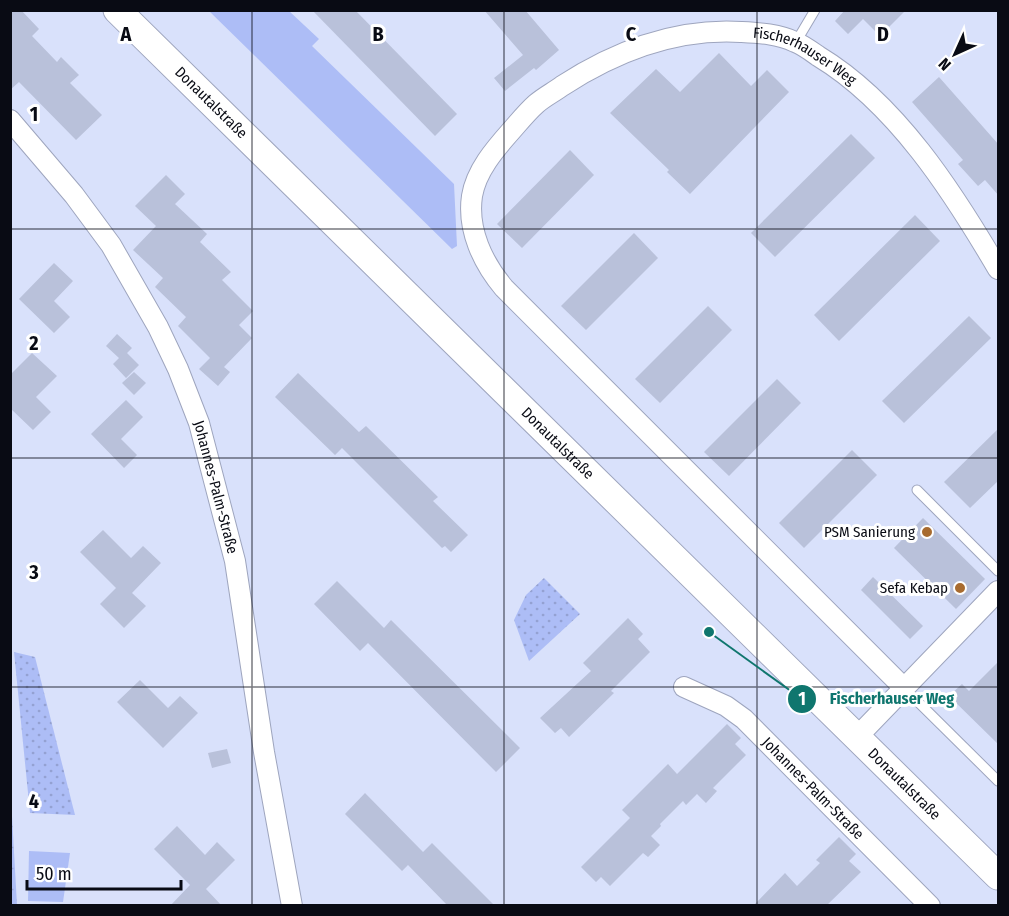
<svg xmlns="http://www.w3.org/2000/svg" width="1009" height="916" viewBox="0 0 1009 916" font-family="'Fira Sans Condensed',sans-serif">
	<defs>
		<pattern id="wetland-marsh" width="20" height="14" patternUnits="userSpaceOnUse" patternTransform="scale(1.5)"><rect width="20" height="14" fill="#adbdf6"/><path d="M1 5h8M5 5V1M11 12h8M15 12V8" fill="none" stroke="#94a1d2"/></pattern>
		<pattern id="park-dots" width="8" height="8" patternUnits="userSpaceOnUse" patternTransform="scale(1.5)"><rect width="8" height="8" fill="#adbdf6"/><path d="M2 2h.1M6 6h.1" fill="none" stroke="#94a1d2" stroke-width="1.8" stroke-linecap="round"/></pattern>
	</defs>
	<rect width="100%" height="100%" fill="#d9e1fb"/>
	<polygon fill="url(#wetland-marsh)" points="10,798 11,798 17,905 11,905"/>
	<g fill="url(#park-dots)">
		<polygon points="544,578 580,614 529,661 514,620 526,595"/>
		<polygon points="14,652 35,657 75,815 30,813"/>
	</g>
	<g fill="#adbdf6">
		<polygon points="209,11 289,11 319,39 312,46 454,184 457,246 452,249"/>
		<polygon points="29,851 70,853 63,902 28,901"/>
	</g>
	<g fill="#b9c1da">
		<polygon points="10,10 21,10 39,29 32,36 57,62 61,57 79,75 70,83 102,115 76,140 19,82 10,90"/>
		<polygon points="312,10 355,10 457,114 435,136"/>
		<polygon points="484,10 525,10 559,50 536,70 534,68 505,91 494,78 523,55"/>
		<polygon points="845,10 906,10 880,36 863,19 848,34 835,21"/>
		<polygon points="719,53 751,86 767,70 789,92 690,194 667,172 669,170 610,113 656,69 680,92"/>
		<polygon points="939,77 999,145 999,196 985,180 978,186 958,164 963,160 912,102"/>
		<polygon points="851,134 875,158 775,257 751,233"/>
		<polygon points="570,150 594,175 522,248 497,224"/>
		<polygon points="166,175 185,194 175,204 207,234 200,242 231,272 222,280 253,311 239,325 252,338 224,367 230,372 218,386 199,369 210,358 178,326 186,317 155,287 163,278 133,250 156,226 135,206"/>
		<polygon points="915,215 940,241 839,341 814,315"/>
		<polygon points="634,233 658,258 586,330 561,306"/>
		<polygon points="54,263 73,281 54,301 70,317 54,333 19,299"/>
		<polygon points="708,306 732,330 660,403 635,379"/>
		<polygon points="969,316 991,338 904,423 882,401"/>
		<polygon points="117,334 132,348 127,353 139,365 126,378 113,364 119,358 106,346"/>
		<polygon points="32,353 57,376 36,397 51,412 33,430 10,408 10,375"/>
		<polygon points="134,372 146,383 134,395 122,383"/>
		<polygon points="298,373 359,432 366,426 438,497 433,501 468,535 451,552 445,546 442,548 342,448 335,455 275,397"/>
		<polygon points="777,379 801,403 729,476 704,452"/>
		<polygon points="126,400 143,417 121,439 137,455 124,468 91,434"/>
		<polygon points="999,428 999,480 970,508 944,482"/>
		<polygon points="852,450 877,475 804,548 779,523"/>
		<polygon points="923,518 985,579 956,609 894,548"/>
		<polygon points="103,530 131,558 143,546 161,563 132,593 146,606 124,628 100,604 116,588 80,552"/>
		<polygon points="873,577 923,626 910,639 861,590"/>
		<polygon points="337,581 384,628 391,620 520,748 496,772 368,643 360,651 314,604"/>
		<polygon points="628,618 643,634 638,639 650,652 611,691 614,693 569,737 561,728 555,733 540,718 591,671 583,663"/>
		<polygon points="999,661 999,745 949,696 962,684 969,691"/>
		<polygon points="140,680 168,708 180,696 198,713 163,748 117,702"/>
		<polygon points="727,724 741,738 735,744 746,755 713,788 717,791 706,803 697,794 686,805 683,801 660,824 661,826 651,836 660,845 648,857 643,853 610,886 601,877 596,882 581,867 630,818 622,810 668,764 677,774"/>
		<polygon points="227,749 231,763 212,768 208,753"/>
		<polygon points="365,793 423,852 432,843 495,906 448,906 408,865 402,871 345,814"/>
		<polygon points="177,826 205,855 217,842 235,860 206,889 222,906 170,906 190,885 154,849"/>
		<polygon points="839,837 856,854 849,861 861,872 826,906 753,906 785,873 797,886 820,863 816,860"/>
	</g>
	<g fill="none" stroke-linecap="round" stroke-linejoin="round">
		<g stroke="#9ea5be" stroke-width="11">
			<g id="lane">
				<polyline points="796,42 815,10"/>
				<polyline points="917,490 998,571"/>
				<polyline points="904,688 998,781"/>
			</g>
		</g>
		<g stroke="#9ea5be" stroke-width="22">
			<g id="street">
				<path id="s1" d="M10,120L74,195L111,245L158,327L178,369L199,423L235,561L264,752L292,906"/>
				<path id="s2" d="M684,687L726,706L744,719L930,906"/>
				<path id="s3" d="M904,688L504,288C483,263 467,230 472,196C476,171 495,149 511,131C519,122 527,112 536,104C544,97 554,92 562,86C616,51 676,28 741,32C759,33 779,34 795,42C803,45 811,51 818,56C896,103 953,192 998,269"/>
				<polyline points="856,738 998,591"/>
			</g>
		</g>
		<g stroke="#9ea5be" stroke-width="29">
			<g id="secondary">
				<path id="s4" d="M117,10L998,876"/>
			</g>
		</g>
		<use href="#lane" stroke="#fff" stroke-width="9"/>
		<use href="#street" stroke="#fff" stroke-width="20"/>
		<use href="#secondary" stroke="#fff" stroke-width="27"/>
	</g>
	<path fill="none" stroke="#090b14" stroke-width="1.5" stroke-opacity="0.55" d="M252,10V906M504,10V906M757,10V906M10,229H998M10,458H998M10,687H998"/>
	<g fill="#a86b2f" stroke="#fff" stroke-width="2">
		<circle cx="927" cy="532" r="6"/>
		<circle cx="960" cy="588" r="6"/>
	</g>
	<g text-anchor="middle" stroke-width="6" stroke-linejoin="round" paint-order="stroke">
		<g font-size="15" fill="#090b14" stroke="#fff">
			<text dy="5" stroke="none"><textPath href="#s3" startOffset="1071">Fischerhauser Weg</textPath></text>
			<text dy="5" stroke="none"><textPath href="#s4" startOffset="132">Donautalstraße</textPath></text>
			<text dy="5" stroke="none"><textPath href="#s4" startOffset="618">Donautalstraße</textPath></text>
			<text dy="5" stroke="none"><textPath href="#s1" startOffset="426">Johannes-Palm-Straße</textPath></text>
			<text dy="5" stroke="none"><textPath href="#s4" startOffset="1104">Donautalstraße</textPath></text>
			<text dy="5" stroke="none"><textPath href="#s2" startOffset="166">Johannes-Palm-Straße</textPath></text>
		</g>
		<g font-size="15" fill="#090b14" stroke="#fff" text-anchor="end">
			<text x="915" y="537">PSM Sanierung</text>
			<text x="948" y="593">Sefa Kebap</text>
		</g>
	</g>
	<g font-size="20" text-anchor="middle" font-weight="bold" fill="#090b14" stroke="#fff" stroke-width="6" stroke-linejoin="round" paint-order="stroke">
		<text x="126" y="41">A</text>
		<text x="378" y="41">B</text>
		<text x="631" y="41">C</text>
		<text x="883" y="41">D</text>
		<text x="34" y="121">1</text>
		<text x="34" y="350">2</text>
		<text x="34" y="579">3</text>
		<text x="34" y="808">4</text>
	</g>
	<path fill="none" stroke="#0f766e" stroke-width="2" d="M709 632L802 699"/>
	<g fill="#0f766e" stroke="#fff" stroke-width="2">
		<circle cx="709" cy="632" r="6"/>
		<circle cx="802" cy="699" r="15"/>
	</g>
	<g font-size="18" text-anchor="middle" font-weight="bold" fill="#fff">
		<text x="802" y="705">1</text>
	</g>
	<g font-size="16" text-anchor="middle" font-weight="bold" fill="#0f766e" stroke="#fff" stroke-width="6" stroke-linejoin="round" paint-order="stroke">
		<text x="892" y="704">Fischerhauser Weg</text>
	</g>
	<rect width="1009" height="916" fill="none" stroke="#090b14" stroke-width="24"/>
	<g transform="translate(955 54) rotate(225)" stroke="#ffffff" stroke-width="4.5" paint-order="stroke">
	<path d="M0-4.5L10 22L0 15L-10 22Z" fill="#090b14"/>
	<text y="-9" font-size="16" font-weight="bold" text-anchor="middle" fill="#090b14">N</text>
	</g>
	<path d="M27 880v9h154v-9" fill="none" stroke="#090b14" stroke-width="3"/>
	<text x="36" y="880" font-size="18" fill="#090b14" stroke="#ffffff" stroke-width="4.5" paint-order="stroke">50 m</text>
</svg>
